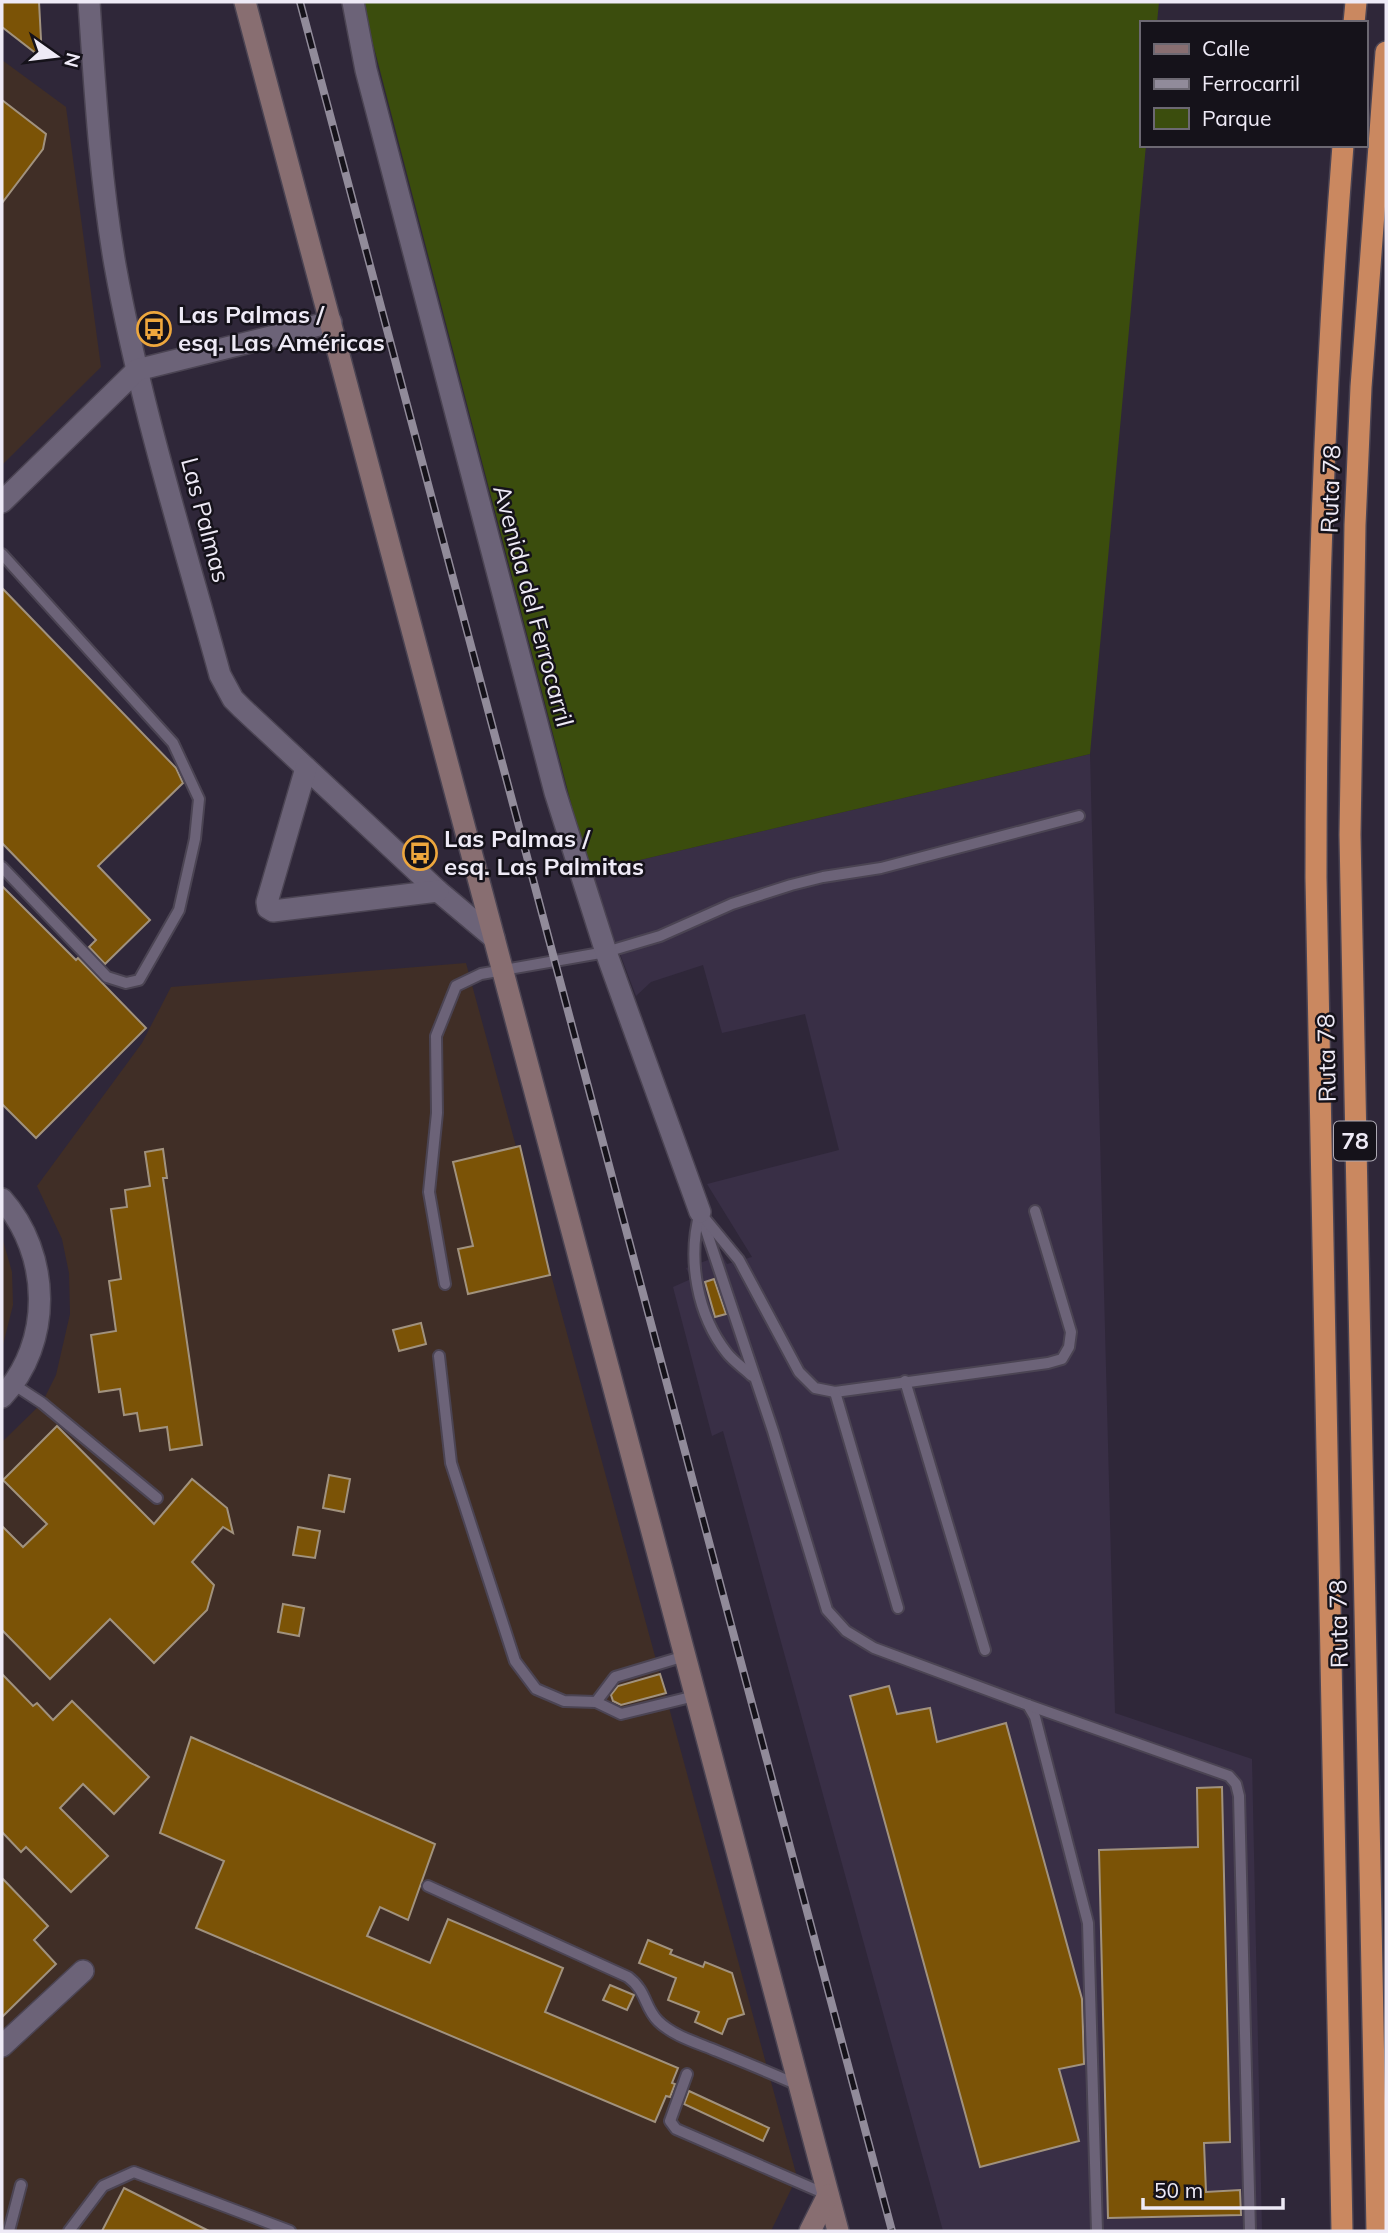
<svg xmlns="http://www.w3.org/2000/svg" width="1388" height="2233" viewBox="0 0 1388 2233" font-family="Mulish,sans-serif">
	<rect width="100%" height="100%" fill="#2f2739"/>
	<polygon fill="#392f46" points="1090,754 1115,1713 1252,1759 1262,2231 943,2231 723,1431 712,1436 673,1287 691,1279 686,1268 722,1255 727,1264 752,1257 707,1184 839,1150 805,1014 722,1033 703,965 651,982 636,996 589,872"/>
	<g fill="#402e26">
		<polygon points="2,60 66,107 101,367 2,465"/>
		<polygon points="466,963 797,2177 771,2231 2,2231 2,1442 42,1403 56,1375 70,1314 69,1273 62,1239 37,1186 142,1043 171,987"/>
		<polygon points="2,1237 12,1272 13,1305 2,1349"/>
	</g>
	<polygon fill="#3b4d0d" points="365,2 1159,2 1157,23 1141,23 1141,145 1146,145 1090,754 589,872 365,13"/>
	<g fill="#7b5306" stroke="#a1927e" stroke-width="2">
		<polygon points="2,2 39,2 42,58 2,27"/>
		<polygon points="2,100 46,134 43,149 2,203"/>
		<polygon points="2,588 176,768 183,783 98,866 150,920 105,964 89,947 96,940 2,843"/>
		<polygon points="2,886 76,960 78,958 146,1028 36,1138 2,1104"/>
		<polygon points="520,1146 550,1275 468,1294 458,1249 473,1246 453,1162"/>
		<polygon points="163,1149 167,1178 163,1178 202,1445 170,1450 167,1427 140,1431 137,1413 124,1415 120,1389 99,1392 91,1335 116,1331 109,1281 121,1279 111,1209 127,1207 125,1190 150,1186 145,1152"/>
		<polygon points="714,1279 726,1314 715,1317 705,1282"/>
		<polygon points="421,1323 426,1344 399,1351 393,1330"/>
		<polygon points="57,1426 154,1524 192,1479 227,1508 233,1533 223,1527 192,1562 214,1585 207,1610 154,1663 110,1619 50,1679 2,1630 2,1526 23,1547 47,1524 3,1480"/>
		<polygon points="329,1475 350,1479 344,1512 323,1508"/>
		<polygon points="298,1527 320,1531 315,1558 293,1555"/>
		<polygon points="283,1604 304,1608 299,1636 278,1632"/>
		<polygon points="2,1674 33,1706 37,1703 53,1720 72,1701 149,1777 114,1814 83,1784 60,1808 108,1856 71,1892 26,1847 21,1852 2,1832"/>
		<polygon points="660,1674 666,1693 621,1705 613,1701 611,1695 618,1686"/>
		<polygon points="889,1686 897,1714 930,1708 937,1742 1006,1723 1082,1999 1084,2064 1059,2069 1079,2141 980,2167 850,1696"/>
		<polygon points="191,1737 435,1844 408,1920 380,1907 367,1936 430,1963 448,1919 563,1968 545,2012 678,2068 672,2083 675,2084 670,2097 666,2096 655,2122 196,1928 224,1861 160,1833"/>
		<polygon points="1222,1787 1230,2142 1204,2143 1206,2192 1240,2190 1241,2215 1108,2218 1099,1850 1198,1847 1197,1788"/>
		<polygon points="2,1878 48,1926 34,1940 56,1964 2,2017"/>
		<polygon points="648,1940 672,1950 670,1954 703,1967 705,1962 732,1973 744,2014 728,2019 722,2034 695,2022 699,2012 668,2000 676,1978 639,1963"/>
		<polygon points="610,1985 634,1995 627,2010 603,2000"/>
		<polygon points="689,2091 769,2128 763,2141 684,2104"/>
		<polygon points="124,2188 209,2231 102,2231"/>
	</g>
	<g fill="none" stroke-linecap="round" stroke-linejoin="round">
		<g stroke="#4b4453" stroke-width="14">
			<g id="lane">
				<polyline points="2,554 173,743 199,799 195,839 179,910 139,980 126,983 107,977 2,867"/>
				<polyline points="700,1212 773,1431 827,1610 846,1631 874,1648 1028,1705 1035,1717 1088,1923 1097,2231"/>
				<path d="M700,1212C687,1259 697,1315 727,1353C734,1362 744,1368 752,1376"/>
				<polyline points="706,1220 739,1260 799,1372 815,1388 835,1392 1048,1363 1062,1359 1069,1347 1071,1332 1035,1211"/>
				<polyline points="445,1284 429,1192 437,1113 436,1036 456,986 481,974 606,952 660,936 732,904 791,885 823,877 881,868 1079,816"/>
				<polyline points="439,1356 451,1463 515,1661 536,1689 564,1701 596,1702"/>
				<polyline points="905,1381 985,1650"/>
				<polyline points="13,1384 42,1403 157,1498"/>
				<polyline points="835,1392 898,1608"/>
				<polyline points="685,1656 615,1677 596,1702 621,1714 695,1696"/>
				<polyline points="1028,1705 1229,1776 1236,1784 1239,1796 1250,2231"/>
				<path d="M428,1886L628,1977C647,1991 644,2007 658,2021C673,2036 698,2043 717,2051C744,2062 771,2073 798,2085"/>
				<polyline points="687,2074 670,2121 676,2129 828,2195"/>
				<polyline points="9,2231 21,2185"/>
				<polyline points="69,2231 103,2186 134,2172 290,2231"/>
			</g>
		</g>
		<g stroke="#4b4453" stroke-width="24">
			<g id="street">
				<path d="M89,2C95,90 100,178 115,265C140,404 183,540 220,675L233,699L242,708L438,891L494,938"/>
				<polyline points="353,2 366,70 555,792 606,952 700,1212"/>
				<polyline points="2,502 137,370 331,322"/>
				<polyline points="306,768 267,902 268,908 273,911 438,891"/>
				<path d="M2,1199C51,1254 53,1343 2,1397"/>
				<polyline points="2,2046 83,1971"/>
			</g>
		</g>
		<g stroke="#4b4453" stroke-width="24">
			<g id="secondary">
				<polyline points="245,2 838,2231"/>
				<polyline points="810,2231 828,2195"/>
			</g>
		</g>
		<g stroke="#4b4453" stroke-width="24">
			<g id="highway">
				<polyline points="1354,23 1356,2"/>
				<path d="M1342,2231L1316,878C1316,633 1324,389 1343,145"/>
				<polyline points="1377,2231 1350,835 1355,525 1361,387 1386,52"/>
			</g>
		</g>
		<use href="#lane" stroke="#6c6378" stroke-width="10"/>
		<use href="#street" stroke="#6c6378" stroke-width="21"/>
		<use href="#secondary" stroke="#886e71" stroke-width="21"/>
		<use href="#highway" stroke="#ca8860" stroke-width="21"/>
		<g stroke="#918b9a" stroke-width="8">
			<polyline id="rail" points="300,2 892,2231"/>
		</g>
		<use href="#rail" stroke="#15121a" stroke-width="5" stroke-dasharray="16" stroke-linecap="butt"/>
	</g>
	<defs>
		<g id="bus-ring" transform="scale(1.75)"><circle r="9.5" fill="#15121a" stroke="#eea73d" stroke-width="1.5"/><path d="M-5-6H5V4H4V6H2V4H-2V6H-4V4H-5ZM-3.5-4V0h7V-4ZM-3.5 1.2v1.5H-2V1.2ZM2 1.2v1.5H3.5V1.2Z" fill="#eea73d"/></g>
	</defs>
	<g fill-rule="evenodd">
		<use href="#bus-ring" x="154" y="329"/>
		<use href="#bus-ring" x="420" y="853"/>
	</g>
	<g text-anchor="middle" stroke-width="5" stroke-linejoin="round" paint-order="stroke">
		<rect fill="#15121a" stroke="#ada9b4" stroke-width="2" x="1334" y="1121.5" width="42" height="39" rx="5"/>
		<g font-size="23" font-weight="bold" fill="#eeeaf6">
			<text x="1355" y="1149">78</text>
		</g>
		<g font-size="24" font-weight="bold" fill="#eeeaf6" stroke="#15121a" text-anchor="start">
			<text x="178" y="323">Las Palmas /<tspan x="178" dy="28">esq. Las Américas</tspan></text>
			<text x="444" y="847">Las Palmas /<tspan x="444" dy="28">esq. Las Palmitas</tspan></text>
		</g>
		<g font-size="24" fill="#eeeaf6" stroke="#15121a">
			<text transform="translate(1331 489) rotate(-88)" y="8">Ruta 78</text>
			<text transform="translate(205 520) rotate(75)" y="8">Las Palmas</text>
			<text transform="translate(533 606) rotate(75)" y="8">Avenida del Ferrocarril</text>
			<text transform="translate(1327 1058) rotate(-91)" y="8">Ruta 78</text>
			<text transform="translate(1339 1624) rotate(-91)" y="8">Ruta 78</text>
		</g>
	</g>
	<rect width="1388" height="2233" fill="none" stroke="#eeeaf6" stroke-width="7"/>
	<rect x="1140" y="21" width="228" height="126" fill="#15121a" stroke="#6c6872" stroke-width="2"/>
	<rect x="1154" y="44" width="35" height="10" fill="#886e71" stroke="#6c6872" stroke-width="2"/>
	<text x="1202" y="56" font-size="21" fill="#eeeaf6">Calle</text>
	<rect x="1154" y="79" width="35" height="10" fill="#918b9a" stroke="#6c6872" stroke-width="2"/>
	<text x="1202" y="91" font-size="21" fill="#eeeaf6">Ferrocarril</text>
	<rect x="1154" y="108" width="35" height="21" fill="#3b4d0d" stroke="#6c6872" stroke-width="2"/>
	<text x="1202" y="126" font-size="21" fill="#eeeaf6">Parque</text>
	<g transform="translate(56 56) rotate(104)" stroke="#15121a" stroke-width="5" paint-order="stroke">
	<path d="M0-5L12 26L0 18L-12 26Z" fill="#eeeaf6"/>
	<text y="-10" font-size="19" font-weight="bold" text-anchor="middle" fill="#eeeaf6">N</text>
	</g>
	<path d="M1143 2198v10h140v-10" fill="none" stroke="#eeeaf6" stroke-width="3.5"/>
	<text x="1154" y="2198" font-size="21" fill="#eeeaf6" stroke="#15121a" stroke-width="5" paint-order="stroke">50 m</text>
</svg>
